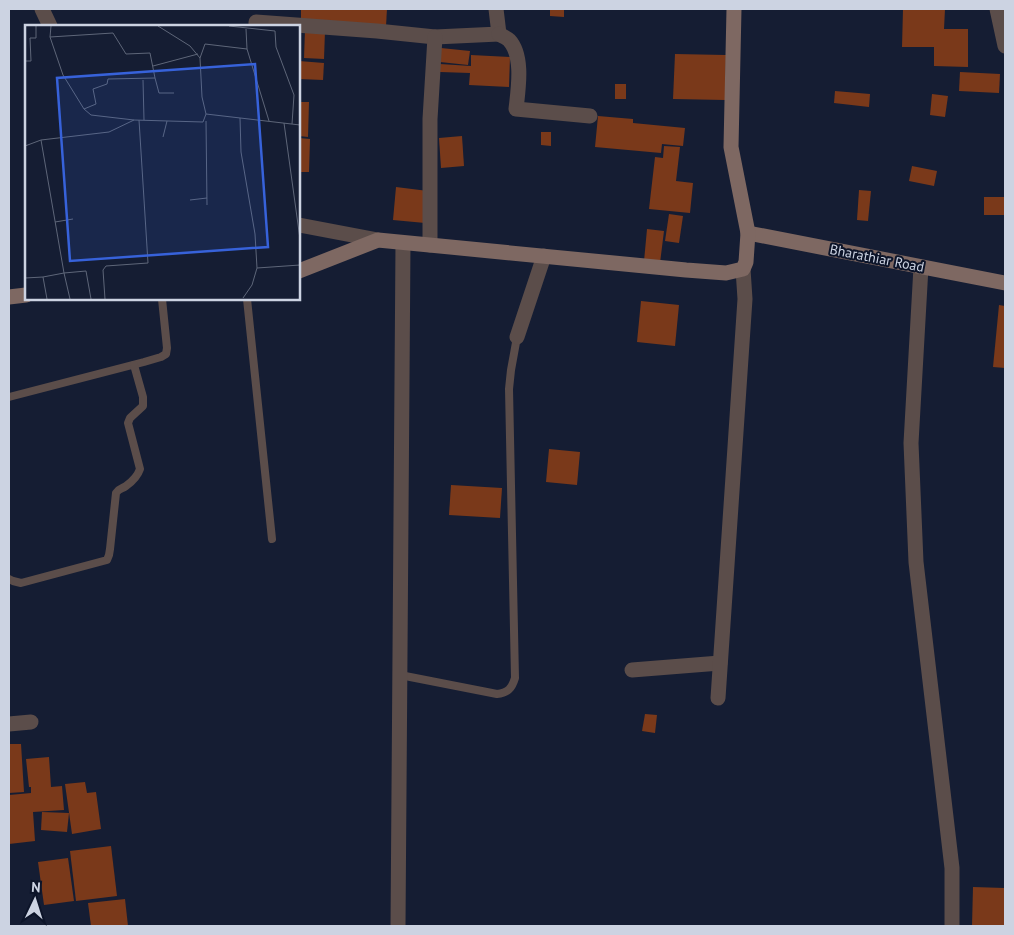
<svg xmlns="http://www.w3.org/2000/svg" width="1014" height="935" viewBox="0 0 1014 935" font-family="'PT Sans',sans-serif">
	<rect width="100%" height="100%" fill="#151d33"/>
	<g fill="#7a391a">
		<polygon points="301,9 387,9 386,26 301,22"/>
		<polygon points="550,9 564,9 564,17 550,16"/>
		<polygon points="903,9 945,9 944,29 968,29 968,67 934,66 934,47 902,47"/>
		<polygon points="305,30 325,31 324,59 304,58"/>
		<polygon points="441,48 470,51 468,65 440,62"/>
		<polygon points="675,54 726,55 725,100 673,99"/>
		<polygon points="471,55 510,57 509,87 469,85 470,73 440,72 440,64 471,66"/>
		<polygon points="299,61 324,63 323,80 299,79"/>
		<polygon points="960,72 1000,74 999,93 959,91"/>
		<rect x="615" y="84" width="11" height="15"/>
		<polygon points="835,91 870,94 869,107 834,103"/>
		<polygon points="932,94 948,96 945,117 930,115"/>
		<polygon points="299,102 309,102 308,137 299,136"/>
		<polygon points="598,116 633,119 633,123 685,128 683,146 662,144 661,153 595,147"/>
		<polygon points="541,132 551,132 551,146 541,145"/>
		<polygon points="462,136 464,166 441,168 439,138"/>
		<polygon points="299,138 310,139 309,172 299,172"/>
		<polygon points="664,146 680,147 676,181 693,183 690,213 649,209 655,157 663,158"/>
		<polygon points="912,166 937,171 934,186 909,181"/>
		<polygon points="396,187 428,191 425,223 393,220"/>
		<polygon points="859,190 871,191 868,221 857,220"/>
		<rect x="984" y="197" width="21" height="18"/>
		<polygon points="669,214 683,216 679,243 665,241"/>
		<polygon points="647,229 664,231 660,263 644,261"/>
		<polygon points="641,301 679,305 675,346 637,342"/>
		<polygon points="999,305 1005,306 1005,368 993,367"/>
		<polygon points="549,449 580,452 577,485 546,482"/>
		<polygon points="451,485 502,488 500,518 449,515"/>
		<polygon points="645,714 657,715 655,733 642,731"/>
		<polygon points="9,744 21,744 24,792 9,793"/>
		<polygon points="49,757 51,787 62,786 64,810 33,812 35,841 9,844 9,795 31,793 31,787 29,787 26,759"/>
		<polygon points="85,782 87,793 96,792 101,829 72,834 65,784"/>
		<polygon points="42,812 69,813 67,832 41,830"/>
		<polygon points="111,846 117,896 76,901 70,851"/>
		<polygon points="68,858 74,901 44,905 38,862"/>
		<polygon points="973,887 1005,888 1005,926 972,926"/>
		<polygon points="125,899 128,926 91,926 88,903"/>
	</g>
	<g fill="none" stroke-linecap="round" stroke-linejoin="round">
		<g stroke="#5b4d4a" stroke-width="8">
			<polyline points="247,299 272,539"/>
			<polyline points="9,397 144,362 161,357 166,354 167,348 162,299"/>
			<path d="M9,579L13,581L21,583L107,560L109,555L110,549L116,493C119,488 122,489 126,486C133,481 138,475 140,469L128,423L130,418L143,406V397L134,365"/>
			<path d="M400,675L497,694C508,693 512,688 515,678L509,389L511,370L517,337"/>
		</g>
		<g stroke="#5b4d4a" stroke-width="15">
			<polyline points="42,9 50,26"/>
			<polyline points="997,9 1005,46"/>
			<polyline points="256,26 256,22 377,31 435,37 499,34 496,9"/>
			<path d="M499,34C502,36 507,38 509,40C524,56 518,90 516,109L590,116"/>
			<polyline points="299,225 378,240"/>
			<polyline points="430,245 430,119 435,37"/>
			<polyline points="921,267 911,443 916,562 952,868 952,926"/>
			<polyline points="517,337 544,256"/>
			<polyline points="632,670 720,663"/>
			<polyline points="718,698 745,299 743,269"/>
			<polyline points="9,724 31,722"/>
			<polyline points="398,926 403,243"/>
		</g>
		<g stroke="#7e6862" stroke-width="15">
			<polyline points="748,233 1005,283"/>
			<polyline points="299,271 378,240 686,270 726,273 743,269 746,262 748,233 731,147 734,9"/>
			<polyline points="9,297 26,295"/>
		</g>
	</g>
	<g text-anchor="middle" stroke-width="4" stroke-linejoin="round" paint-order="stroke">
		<g font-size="14" fill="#ccd3e2" stroke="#0c1429">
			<text transform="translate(877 258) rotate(11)" y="5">Bharathiar Road</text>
		</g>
	</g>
	<g transform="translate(25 25)">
		<rect width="275" height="275" fill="#151d33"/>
		<path fill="none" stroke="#5e6679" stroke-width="1" d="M26,1L25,12L38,50L59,84L66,90L109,95M133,1L165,21L175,33L177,72L181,89L275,100M204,1L250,6L251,22L269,70L267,99M221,4L222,24L244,96M25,12L88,8L101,29L125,28L130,53L83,54L82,59L68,64L71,79L59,84M175,33L180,19L222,24M0,36H6L5,13H11V1M128,41L173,29M130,53L134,68H149M118,55L119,95M215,93L216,127L230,209L232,243L227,260L218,273M181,96L182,180M259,98L275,214M138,112L142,96M16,115L39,248L18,252L22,274M0,121L16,115L84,107L109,95L178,97L181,89M165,175L182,173M30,197L48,194M232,243L275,240M0,253L18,252M45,274L39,248L61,246L66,274M80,274L78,245L81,241L123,238L114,95"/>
		<path fill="#3762da" fill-opacity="0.15" stroke="#3762da" stroke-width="2.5" d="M230,39L243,222L45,236L32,53Z"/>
		<rect width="275" height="275" fill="none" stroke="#ccd3e2" stroke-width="2.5"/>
	</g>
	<rect width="1014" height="935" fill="none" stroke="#ccd3e2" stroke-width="20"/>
	<g transform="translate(35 900) rotate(4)" stroke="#0c1429" stroke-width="4" paint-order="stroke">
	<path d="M0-4L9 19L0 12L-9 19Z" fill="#ccd3e2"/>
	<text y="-8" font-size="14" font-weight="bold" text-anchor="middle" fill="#ccd3e2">N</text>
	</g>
</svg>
